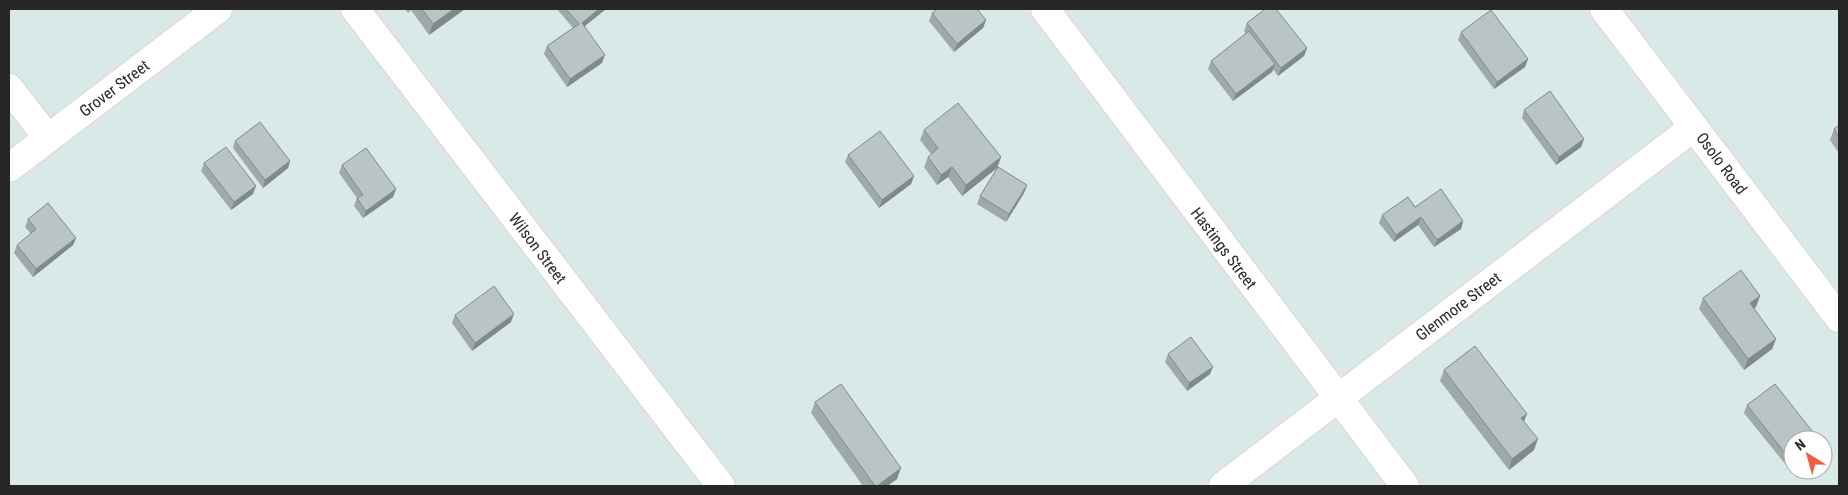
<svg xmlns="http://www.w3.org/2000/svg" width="1848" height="495" viewBox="0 0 1848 495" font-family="'Roboto Condensed',sans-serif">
	<rect width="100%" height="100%" fill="#d9e9e8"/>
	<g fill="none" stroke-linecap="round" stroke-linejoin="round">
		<g stroke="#e0d2cf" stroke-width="30">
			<g id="minor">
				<polyline points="355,9 721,486"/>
				<polyline points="1045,9 1405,486"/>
				<polyline points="1604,9 1839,318"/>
				<polyline points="9,88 48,138"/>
				<polyline points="9,168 218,9"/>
				<polyline points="1223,486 1694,127"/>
			</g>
		</g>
		<use href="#minor" stroke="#fff" stroke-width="28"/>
	</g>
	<g fill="#9fa9a9">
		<polygon points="405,9 465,9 429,35 411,10 408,13"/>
		<polygon points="557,9 606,9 584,26 602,63 567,87 544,54 547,46 573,28"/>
		<polygon points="932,13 986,20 983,28 954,52 929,21"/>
		<polygon points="1247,23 1307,48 1304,56 1278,76 1273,69 1272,72 1233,101 1208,69 1211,61 1246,34 1244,31"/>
		<polygon points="1461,32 1528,59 1525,67 1494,89 1458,40"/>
		<polygon points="1524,110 1584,139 1581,147 1556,165 1522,118"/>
		<polygon points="1839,125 1839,153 1830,140 1834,129"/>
		<polygon points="924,130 1001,157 997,168 1027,185 1024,193 1006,222 977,204 980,196 997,168 962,196 948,177 937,185 924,167 928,157 931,154 920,140"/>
		<polygon points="235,141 290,161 288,168 263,188 233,148"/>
		<polygon points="848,155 914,176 911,184 879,208 845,162"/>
		<polygon points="204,163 253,194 231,210 201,171"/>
		<polygon points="342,165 396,189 393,197 363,218 354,206 357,198 339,173"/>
		<polygon points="1415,207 1463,221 1461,229 1434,247 1418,225 1394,242 1379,223 1382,215"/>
		<polygon points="28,219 76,238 73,245 33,277 14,253 17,245 31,234 25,227"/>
		<polygon points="1703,298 1756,307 1754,308 1776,339 1772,349 1744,370 1699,309"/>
		<polygon points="455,315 511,322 472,351 452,323"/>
		<polygon points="1168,354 1210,374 1187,391 1165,362"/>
		<polygon points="1444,370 1524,421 1534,450 1509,470 1440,381"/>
		<polygon points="815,402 897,479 887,486 863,486 811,413"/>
		<polygon points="1747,405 1816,436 1815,440 1793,440 1793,460 1786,465 1744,413"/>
	</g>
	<g fill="#828989">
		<polygon points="454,9 465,9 429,35 433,24"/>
		<polygon points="599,9 606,9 579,31 582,23"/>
		<polygon points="986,20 983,28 954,52 957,44"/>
		<polygon points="1307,48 1304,56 1278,76 1281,68"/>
		<polygon points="605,55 602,63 567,87 570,79"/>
		<polygon points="1528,59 1525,67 1494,89 1497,82"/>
		<polygon points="1275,64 1272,72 1233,101 1236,94"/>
		<polygon points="1584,139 1581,147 1556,165 1559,157"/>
		<polygon points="1001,157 997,168 962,196 966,185"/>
		<polygon points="290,161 288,168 263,188 265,180"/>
		<polygon points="952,167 948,177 937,185 941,175"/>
		<polygon points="914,176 911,184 879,208 882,200"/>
		<polygon points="1027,185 1024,193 1006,222 1009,214"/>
		<polygon points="256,186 253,194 231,210 234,202"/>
		<polygon points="396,189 393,197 363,218 366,211"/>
		<polygon points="1421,217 1418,225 1394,242 1396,235"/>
		<polygon points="1463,221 1461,229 1434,247 1437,240"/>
		<polygon points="76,238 73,245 33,277 36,269"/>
		<polygon points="1760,296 1756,307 1747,314 1750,303"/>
		<polygon points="514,314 511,322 472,351 475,343"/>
		<polygon points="1776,339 1772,349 1744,370 1748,359"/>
		<polygon points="1213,367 1210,374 1187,391 1189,383"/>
		<polygon points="1527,414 1523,424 1521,418"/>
		<polygon points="1538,439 1534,450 1509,470 1512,459"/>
		<polygon points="1793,454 1793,460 1786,465 1789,458"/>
		<polygon points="901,468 897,479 887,486 877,486"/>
	</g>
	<g fill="#b9c4c4" stroke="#828989">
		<polygon points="422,9 454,9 433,24"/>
		<polygon points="566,9 599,9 582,23 605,55 570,79 547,46 579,24"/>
		<polygon points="937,9 977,9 986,20 957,44 932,13"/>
		<polygon points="1265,9 1276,9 1307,48 1281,68 1247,23"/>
		<polygon points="1491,10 1528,59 1497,82 1461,32"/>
		<polygon points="1249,31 1275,64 1236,94 1211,61"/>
		<polygon points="1550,91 1584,139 1559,157 1524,110"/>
		<polygon points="958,103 1001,157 966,185 952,167 941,175 928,157 938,148 924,130"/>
		<polygon points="260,122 290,161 265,180 235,141"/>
		<polygon points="1839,125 1839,137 1834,129"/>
		<polygon points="880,131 914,176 882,200 848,155"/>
		<polygon points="226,147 256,186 234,202 204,163"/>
		<polygon points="366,148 396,189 366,211 357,198 363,195 342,165"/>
		<polygon points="998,167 1027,185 1009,214 980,196"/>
		<polygon points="1441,189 1463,221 1437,240 1421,217 1396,235 1382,215 1408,197 1415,207"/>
		<polygon points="48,203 76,238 36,269 17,245 36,229 28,219"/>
		<polygon points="1741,270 1760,296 1750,303 1776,339 1748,359 1703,298"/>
		<polygon points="494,286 514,314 475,343 455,315"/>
		<polygon points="1191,337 1213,367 1189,383 1168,354"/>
		<polygon points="1475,346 1527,414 1521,418 1538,439 1512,459 1444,370"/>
		<polygon points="841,384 901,468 877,486 875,486 815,402"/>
		<polygon points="1775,384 1816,436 1811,440 1793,440 1793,454 1789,458 1747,405"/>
	</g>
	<g text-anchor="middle" stroke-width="5" stroke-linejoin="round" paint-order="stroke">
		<g font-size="16" fill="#272727" stroke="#fff">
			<text transform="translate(114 88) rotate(-37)" y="6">Grover Street</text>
			<text transform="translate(1722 163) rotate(53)" y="6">Osolo Road</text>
			<text transform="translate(538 248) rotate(53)" y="6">Wilson Street</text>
			<text transform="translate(1224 248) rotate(53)" y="6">Hastings Street</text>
			<text transform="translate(1458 306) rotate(-37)" y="6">Glenmore Street</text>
		</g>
	</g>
	<rect width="1848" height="495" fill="none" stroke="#272727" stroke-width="20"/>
	<g transform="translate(1808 455) rotate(323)"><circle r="24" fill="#ffffff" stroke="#a9a9a9"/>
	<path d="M0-4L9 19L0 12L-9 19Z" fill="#ef6040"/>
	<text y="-8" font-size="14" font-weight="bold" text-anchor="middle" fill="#272727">N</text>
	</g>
</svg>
